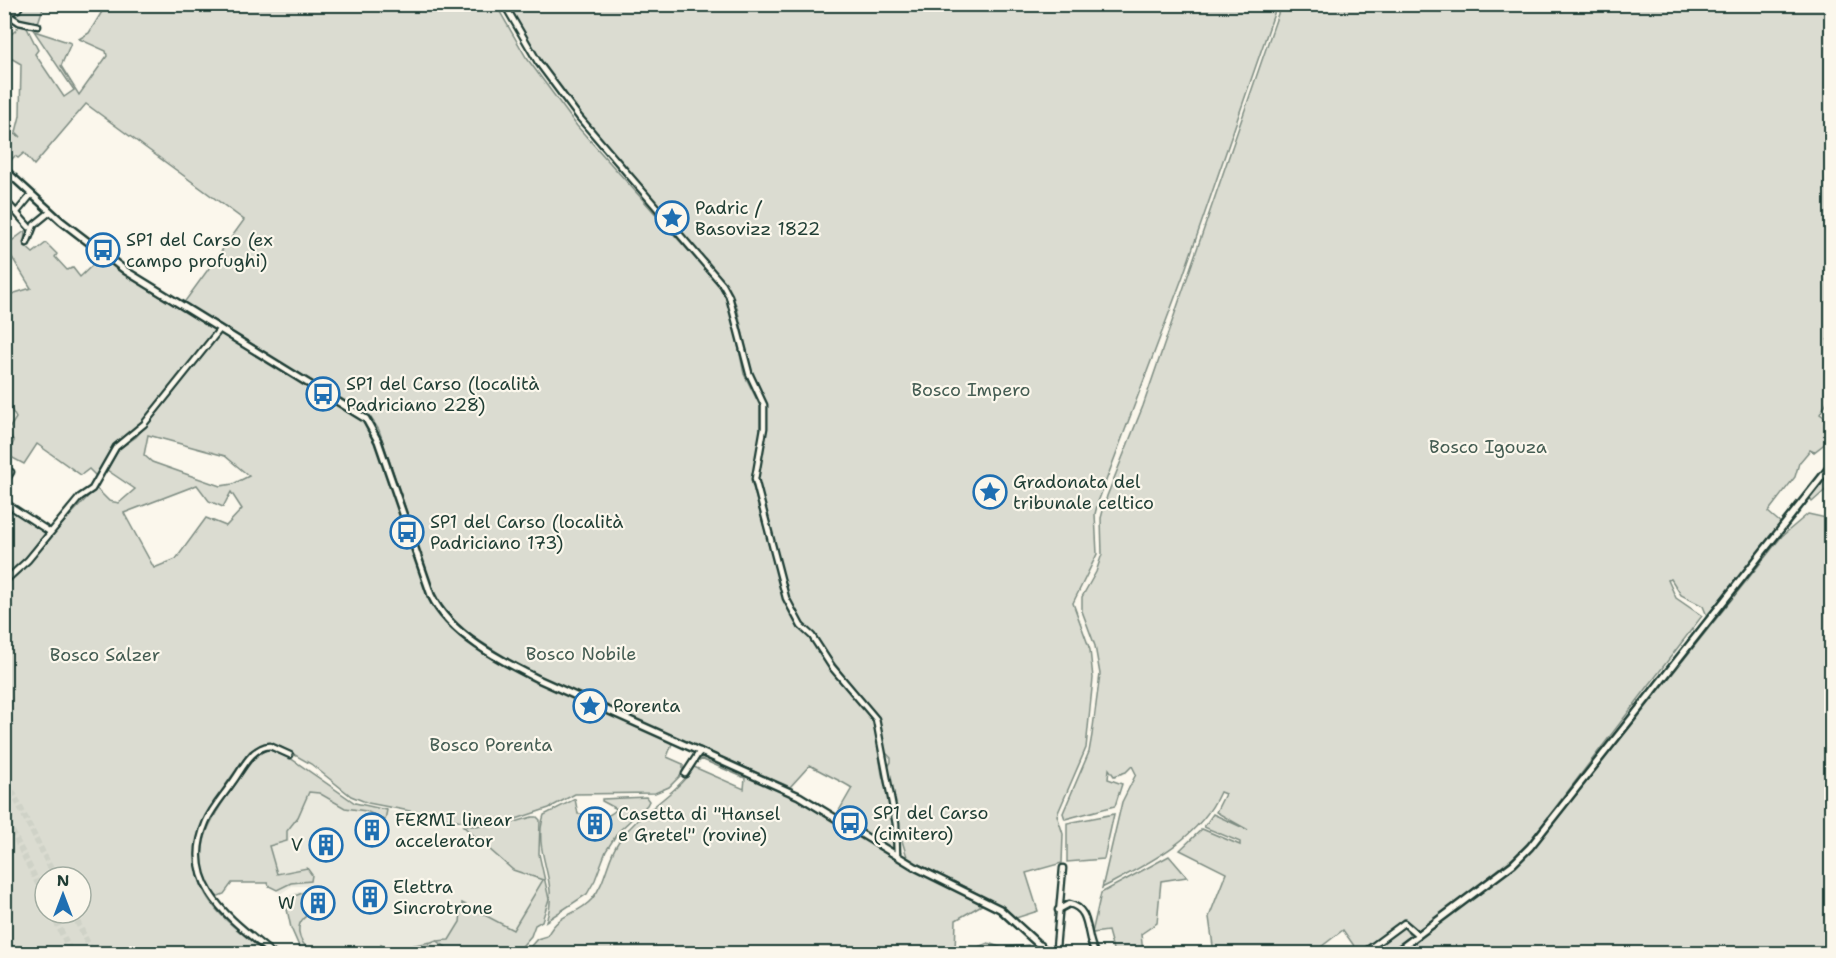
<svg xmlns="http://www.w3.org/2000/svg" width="1836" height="958" viewBox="0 0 1836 958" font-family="'Shantell Sans',sans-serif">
	<rect width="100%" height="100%" fill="#fbf7ec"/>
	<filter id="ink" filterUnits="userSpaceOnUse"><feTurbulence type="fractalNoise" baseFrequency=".0167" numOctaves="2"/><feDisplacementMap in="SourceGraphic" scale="12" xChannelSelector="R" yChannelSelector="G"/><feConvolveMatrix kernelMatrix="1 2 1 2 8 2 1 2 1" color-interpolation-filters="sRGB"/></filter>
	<g filter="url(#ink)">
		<polygon fill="#eae9de" points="313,791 345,808 366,811 385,819 387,810 463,826 513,870 543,880 513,930 462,903 460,922 449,940 441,940 455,953 314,953 305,947 298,931 298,923 311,889 285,900 283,898 306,889 306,886 292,886 280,894 277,890 291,883 299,883 307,868 277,874 269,846 287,841 287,832 298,817 305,797"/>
		<g fill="#dbdcd1" stroke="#7d8c82" stroke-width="1.5" fill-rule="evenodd">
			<polygon points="21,5 44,5 37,26 19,22 8,11 14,10"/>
			<path d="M106,5H496L526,57L577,126L719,285L730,305L744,374L760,406V438L752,483L784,600L800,629L810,637L832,671L873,717L882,774L892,813L894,851L836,816L852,788C838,779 824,774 810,765L790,787L530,673L464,631L449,618L437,602L379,430L369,415L183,304L244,220L86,104L34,165L24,153L18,158L15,156L5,166V132H11L21,137L16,132L20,116L21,64L9,57L4,67L5,39L15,31L19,25L27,28L38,50L35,54L64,97L74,90L34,31L71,43L61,66L79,95L107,56L106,51L79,39L89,33Z"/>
			<path d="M506,5H1277L1183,276L1098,502L1095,514L1097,554L1073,603L1090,650L1093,678L1086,748L1057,815L1063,834L1062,863L1026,873L1038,911L1016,918L991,900L908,859C897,831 894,800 886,770L891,762V758L885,752L878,719L800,619L789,600L757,479L767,427L766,404L751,372L737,307L730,292L581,117L541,61Z"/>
			<path d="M1281,5H1831V340H1828L1831,344L1832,393L1820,414L1831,422V439L1814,452L1810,450L1799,463L1795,477L1768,512L1782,524L1707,616L1703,606L1681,595L1671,579L1668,580L1676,598L1702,616L1529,842L1514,857L1418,932L1406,921L1359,953L1343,930L1313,953H1211L1213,946L1209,917L1226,873L1180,850L1202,829L1240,845V842L1204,827L1213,814L1248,830L1216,812L1225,794L1220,792C1199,840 1145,865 1102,888L1122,802L1136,774L1132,766L1126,772L1114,776L1109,769L1108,779L1122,784L1115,806L1065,819L1063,813L1089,752L1092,735L1100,674L1095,646L1082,611V597L1096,572L1102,554L1101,518L1107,496L1143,406Z"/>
			<polygon points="25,231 24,245 33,253 46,243 57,254 55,257 67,270 73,268 80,277 101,257 216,331 144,421 113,446 97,477 89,469 81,475 37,444 24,464 7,455 14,441 7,432 16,418 8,404 9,398 5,397 5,296 31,288 5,246"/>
			<path d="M220,333L342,406L361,419L372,432L426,591L444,620L461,634L520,674L673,741L667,757L683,764V773L669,787L655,793L575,794L549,808L510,821L467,822L368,803L351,796L311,764L281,747L269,744L250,751C218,795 172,851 212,904C227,924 248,938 267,953L5,954V585L96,488L109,501L119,503L135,489L107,470L119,449L136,437L156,414ZM148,435L225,456L249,476L233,484L220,486L152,462L144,455ZM197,485L209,501L223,507L231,492L242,509L226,526L206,518L176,559L154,568L124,513ZM45,877H81V913H45Z"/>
			<polygon points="1831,468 1831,485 1812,502 1809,498"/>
			<polygon points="5,505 47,534 37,543 28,559 5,580"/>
			<polygon points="1808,514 1831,519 1831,953 1396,954 1529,854 1782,536"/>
			<path d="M268,749L290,758L355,803L387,810L385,820L366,811L345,808L319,793L309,792L298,817L287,831V841L269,846L277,874L307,868L312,875L311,881L291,883L277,890L269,886L268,883H232L224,894L216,897C210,892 208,884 205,877C194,840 216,811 236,783C246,770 253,755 268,749Z"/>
			<path d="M702,755L790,794L921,874L985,903L956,920L955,953L524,954L537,939L547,936C561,910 576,917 592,899C606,883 607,858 619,841C640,811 674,797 694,767L744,789L745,778L701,759L699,762Z"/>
			<path d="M646,797L649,801L647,805L618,832L606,851L595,880L587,894L546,921C561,881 531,853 544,815L575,799L578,814C594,813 600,825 617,809L602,801V799Z"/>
			<polygon points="1114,814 1104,859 1067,862 1067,823"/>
			<path d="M532,817H537L540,820L539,854L549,899L542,921L535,925L531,936L516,953H449L450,950L436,940L429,943L430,946L418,947V950L413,951L412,948L396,953H380L381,945L392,951C401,947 439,940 449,940L460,922L462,903L513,930L543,880L513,870L463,826L505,825Z"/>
			<polygon points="1169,856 1187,877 1161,881 1157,923 1141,934 1143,953 1114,953 1108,931 1092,933 1101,893"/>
			<path d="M312,889L313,913C292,919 296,943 314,953H302L291,928L285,900Z"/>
			<polygon points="1403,926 1411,937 1388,953 1365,954"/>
			<polygon points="988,943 1002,948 1028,945 1030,953 963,953"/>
		</g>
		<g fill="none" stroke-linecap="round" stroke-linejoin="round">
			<g stroke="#cfd2c7" stroke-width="6" stroke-dasharray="6 3" stroke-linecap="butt">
				<polyline points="4,775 55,877"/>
				<polyline points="4,815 45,898"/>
				<polyline points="52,913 72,954"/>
				<polyline points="73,913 93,954"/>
			</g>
			<g stroke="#1f3d34" stroke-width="9">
				<g id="minor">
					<polyline points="504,4 538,62 579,117 723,285 729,296 749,373 764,405 764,428 755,479 786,598 801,626 812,636 832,667 876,719 896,824 897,856"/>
					<polyline points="4,12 19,22 38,26"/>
					<polyline points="6,13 18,9 21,4"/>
					<polyline points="4,199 29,227"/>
					<polyline points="17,212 31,195"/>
					<polyline points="27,243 34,225 50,212"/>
					<polyline points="4,441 5,441"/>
					<polyline points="4,483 11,472"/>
					<polyline points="4,502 50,532"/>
					<polyline points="4,582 28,560 80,497 92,489 116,447 144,424 220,329"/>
					<polyline points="685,774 700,751"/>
					<path d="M1058,910L1069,904C1093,909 1084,937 1096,954"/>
					<path d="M273,954C231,919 179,885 206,822C212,808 223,796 232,783C242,770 251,747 270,746L290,755"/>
					<polyline points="1034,954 1041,945"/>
					<polyline points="1053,954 1056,948 1063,868"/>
					<polyline points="1362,954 1404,923 1418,935"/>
				</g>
			</g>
			<g stroke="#1f3d34" stroke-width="10">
				<g id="major">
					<path d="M4,169L61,221L126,271L366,419L378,441L431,595C450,635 500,660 538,679L799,796L917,868L1000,909L1049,954"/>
					<polyline points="1393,954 1513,864 1530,847 1832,464"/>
				</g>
			</g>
			<use href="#minor" stroke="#fbf7ec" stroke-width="4.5"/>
			<use href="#major" stroke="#fbf7ec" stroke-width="5"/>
		</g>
	</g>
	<defs>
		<g id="sight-ring" transform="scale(1.725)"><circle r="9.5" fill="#fbf7ec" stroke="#1f6fb2" stroke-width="1.5"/><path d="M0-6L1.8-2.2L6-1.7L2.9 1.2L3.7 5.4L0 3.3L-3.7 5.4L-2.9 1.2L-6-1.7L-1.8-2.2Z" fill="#1f6fb2"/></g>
		<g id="bus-ring" transform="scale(1.725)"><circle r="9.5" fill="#fbf7ec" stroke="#1f6fb2" stroke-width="1.5"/><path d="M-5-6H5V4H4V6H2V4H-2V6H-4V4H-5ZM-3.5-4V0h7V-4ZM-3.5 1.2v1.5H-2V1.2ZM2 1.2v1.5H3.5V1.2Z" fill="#1f6fb2"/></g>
		<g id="building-ring" transform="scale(1.725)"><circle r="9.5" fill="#fbf7ec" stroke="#1f6fb2" stroke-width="1.5"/><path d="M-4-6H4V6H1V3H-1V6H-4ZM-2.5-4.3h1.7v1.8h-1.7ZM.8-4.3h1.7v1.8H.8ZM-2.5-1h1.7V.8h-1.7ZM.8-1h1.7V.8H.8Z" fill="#1f6fb2"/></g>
	</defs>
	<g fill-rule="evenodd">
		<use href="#sight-ring" x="672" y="218"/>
		<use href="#bus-ring" x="103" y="250"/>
		<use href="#bus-ring" x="323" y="394"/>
		<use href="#sight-ring" x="990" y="492"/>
		<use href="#bus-ring" x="407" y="532"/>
		<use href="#sight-ring" x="590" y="706"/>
		<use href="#bus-ring" x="850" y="823"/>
		<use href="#building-ring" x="595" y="824"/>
		<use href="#building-ring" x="372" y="830"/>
		<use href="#building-ring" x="326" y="845"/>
		<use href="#building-ring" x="370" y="897"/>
		<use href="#building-ring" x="318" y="903"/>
	</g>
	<g text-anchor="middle" stroke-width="4.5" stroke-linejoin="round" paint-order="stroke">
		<g font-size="18" fill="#1f3d34" stroke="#fbf7ec" text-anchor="start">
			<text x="695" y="214">Padric /<tspan x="695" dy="21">Basovizz 1822</tspan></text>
			<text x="126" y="246">SP1 del Carso (ex<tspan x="126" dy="21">campo profughi)</tspan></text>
			<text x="346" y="390">SP1 del Carso (località<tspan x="346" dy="21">Padriciano 228)</tspan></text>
			<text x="1013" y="488">Gradonata del<tspan x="1013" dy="21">tribunale celtico</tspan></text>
			<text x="430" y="528">SP1 del Carso (località<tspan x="430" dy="21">Padriciano 173)</tspan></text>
			<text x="613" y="712">Porenta</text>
			<text x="873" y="819">SP1 del Carso<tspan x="873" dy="21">(cimitero)</tspan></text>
			<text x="618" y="820">Casetta di "Hansel<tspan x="618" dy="21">e Gretel" (rovine)</tspan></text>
			<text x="395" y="826">FERMI linear<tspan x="395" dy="21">accelerator</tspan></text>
			<text x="303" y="851" text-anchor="end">V</text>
			<text x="393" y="893">Elettra<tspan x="393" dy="21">Sincrotrone</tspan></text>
			<text x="295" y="909" text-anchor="end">W</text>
		</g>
		<g font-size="18" fill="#455d53" stroke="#fbf7ec">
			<text x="971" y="396">Bosco Impero</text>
			<text x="1488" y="453">Bosco Igouza</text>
			<text x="581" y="660">Bosco Nobile</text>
			<text x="105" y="661">Bosco Salzer</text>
			<text x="491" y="751">Bosco Porenta</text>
		</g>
	</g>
	<rect width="1836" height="958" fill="none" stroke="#fbf7ec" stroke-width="24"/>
	<rect x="12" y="12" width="1812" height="934" fill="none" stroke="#1f3d34" stroke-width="2" filter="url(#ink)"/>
	<g transform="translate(63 895)"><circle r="28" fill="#fbf7ec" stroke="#a3ada2" stroke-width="1.5"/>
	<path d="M0-4.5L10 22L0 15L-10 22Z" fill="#1f6fb2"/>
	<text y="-9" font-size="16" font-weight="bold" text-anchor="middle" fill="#1f3d34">N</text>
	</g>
</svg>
